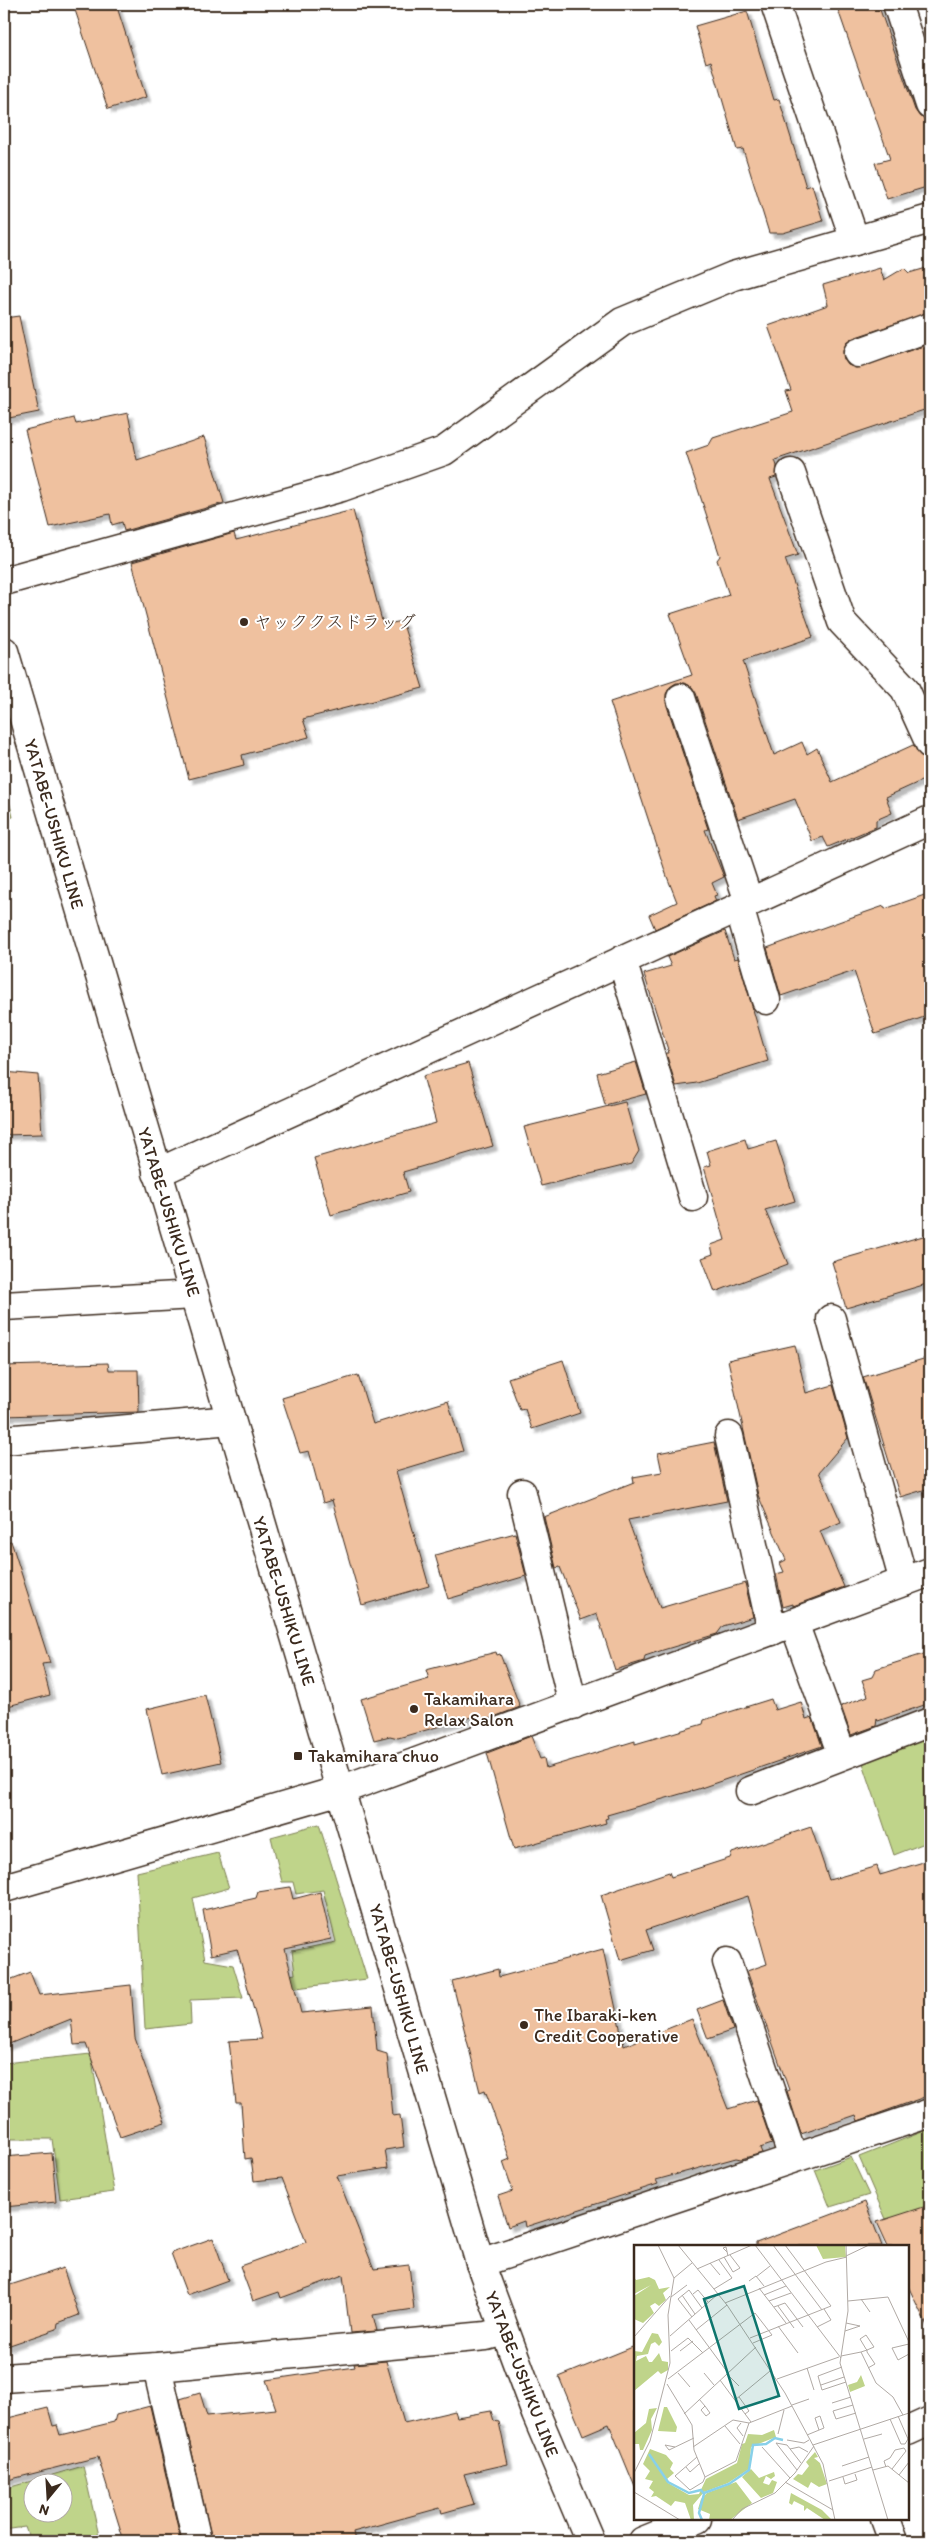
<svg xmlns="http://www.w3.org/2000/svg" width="934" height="2545" viewBox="0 0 934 2545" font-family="Itim,'Klee One',sans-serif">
	<defs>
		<filter id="shadow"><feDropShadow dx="4.5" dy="4.5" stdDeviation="1" flood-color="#0004"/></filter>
	</defs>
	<rect width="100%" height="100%" fill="#fff"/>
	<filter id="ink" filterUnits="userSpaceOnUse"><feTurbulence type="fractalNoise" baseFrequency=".02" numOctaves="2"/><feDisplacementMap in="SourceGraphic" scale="10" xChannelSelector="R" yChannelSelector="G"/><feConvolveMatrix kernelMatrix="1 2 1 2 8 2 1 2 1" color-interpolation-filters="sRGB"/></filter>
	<g filter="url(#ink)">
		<g fill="#bfd48a" stroke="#7d7f54" fill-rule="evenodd">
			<polygon points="4,781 13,817 4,819"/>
			<polygon points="930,1738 930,1841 894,1855 862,1760"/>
			<polygon points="319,1824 367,1979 249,1994 248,1983 295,1974 292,1951 336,1942 323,1890 296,1894 293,1882 282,1882 271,1837"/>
			<polygon points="218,1853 229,1888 193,1898 205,1960 233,1965 243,1998 190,2000 191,2024 145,2029 137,1872"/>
			<polygon points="91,2054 114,2192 60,2199 52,2139 4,2139 4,2063"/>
			<polygon points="927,2130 930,2139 930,2210 889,2226 859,2157"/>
			<polygon points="851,2157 869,2195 830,2207 815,2170"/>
			<path d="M83,2466L100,2540L30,2541L25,2527L4,2530V2489ZM32,2482H62V2512H32Z"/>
		</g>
		<g fill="#efc19f" stroke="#3b2a1e" filter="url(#shadow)">
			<polygon points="73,4 116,4 146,97 108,109"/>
			<polygon points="836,4 878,4 915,110 920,117 930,120 930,186 887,199 875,163 890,159"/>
			<polygon points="747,11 774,100 779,99 806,187 812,185 823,221 783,233 769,233 743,149 737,150 711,61 706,63 695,26"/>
			<polygon points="930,267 930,312 853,338 846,343 843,351 844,359 848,365 856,368 930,344 930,408 775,460 777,466 776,477 770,479 798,555 785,559 813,637 743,661 774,755 802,742 807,754 817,748 832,782 913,745 921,756 930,759 930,777 886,797 892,813 876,820 876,827 828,847 823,837 812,841 795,799 738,819 696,693 692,687 685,683 676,683 670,687 666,694 666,703 708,829 705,830 724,877 712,883 717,895 714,896 716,901 655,929 649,915 677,902 666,874 610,702 692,675 670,614 729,595 717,560 720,556 686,453 709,445 713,438 793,412 786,391 791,390 768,326 828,305 823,285 880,268 884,280 904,268 909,273"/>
			<polygon points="19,316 39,412 4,419 4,318"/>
			<polygon points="128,413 137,460 204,437 224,503 124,531 122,522 112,525 110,514 50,527 25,430 74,418 76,424"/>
			<polygon points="353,510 383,625 402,621 423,688 303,719 309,737 242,755 244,765 189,779 132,562 234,533 236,540"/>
			<polygon points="930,893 930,1015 875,1034 854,971 781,996 767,948 855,916 884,906 885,909"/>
			<polygon points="725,931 734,959 738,958 768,1061 697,1083 676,1086 666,1053 669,1053 644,974 671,966 667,957"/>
			<polygon points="636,1062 646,1094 605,1105 597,1073"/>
			<polygon points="468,1063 493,1146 403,1172 409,1192 331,1215 314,1158 436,1123 423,1076"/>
			<polygon points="4,1072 38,1075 42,1134 4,1135"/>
			<polygon points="625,1102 639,1151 631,1164 541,1186 524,1127"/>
			<polygon points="745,1139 748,1149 776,1141 795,1201 765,1210 788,1264 715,1292 702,1258 713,1254 711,1245 725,1240 704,1167 711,1165 707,1151"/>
			<polygon points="930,1234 930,1283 846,1308 832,1262"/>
			<polygon points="795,1345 806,1393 833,1385 848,1438 819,1472 841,1522 820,1531 844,1587 793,1606 793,1604 783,1607 776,1574 784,1572 780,1563 786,1560 758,1495 728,1360"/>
			<polygon points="930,1357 930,1488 900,1497 863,1377"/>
			<polygon points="563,1360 580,1413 532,1429 525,1409 520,1410 508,1378"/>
			<polygon points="108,1363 109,1370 138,1370 139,1412 4,1416 4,1366"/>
			<polygon points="358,1375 373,1424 448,1401 463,1451 396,1471 429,1586 362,1605 332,1500 323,1503 309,1451 300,1453 282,1398"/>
			<polygon points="714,1442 727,1501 628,1520 660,1608 745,1583 753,1617 723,1626 717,1634 663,1650 645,1656 644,1661 615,1670 597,1614 581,1620 560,1567 556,1568 544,1517 634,1482 633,1477 662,1472 658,1453"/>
			<polygon points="515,1533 526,1576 448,1599 435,1555"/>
			<polygon points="11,1541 50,1663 42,1664 50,1695 4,1707 4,1542"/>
			<polygon points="496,1652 497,1655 500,1654 520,1707 478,1723 476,1716 398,1738 390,1736 374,1740 361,1699 429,1679 426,1670"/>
			<polygon points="930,1652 930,1703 878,1721 877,1719 876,1726 851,1735 841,1706 868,1696 862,1680 872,1677 876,1669"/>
			<polygon points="205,1695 221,1762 162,1775 147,1709"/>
			<polygon points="771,1699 775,1710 801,1702 806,1719 812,1717 822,1746 698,1789 607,1815 608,1818 605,1819 606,1823 514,1849 487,1753 531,1736 540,1759 544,1758 546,1768 635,1741 635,1744 703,1724 704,1720"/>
			<polygon points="811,1827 829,1880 877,1866 880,1875 930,1860 930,2095 858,2121 856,2115 801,2134 787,2091 789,2090 747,1971 767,1964 748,1896 646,1930 653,1950 620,1960 601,1895 669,1872 671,1877 730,1858 732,1853"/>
			<polygon points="290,1887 293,1899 320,1892 331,1939 285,1949 301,2013 373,2006 377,2051 387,2054 393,2116 400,2115 404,2147 385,2150 388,2168 337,2176 374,2269 409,2265 414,2309 373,2315 377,2331 350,2333 343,2275 281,2298 279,2292 253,2301 240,2266 306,2242 282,2178 254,2181 251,2158 245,2159 241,2103 236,2103 229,2041 262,2039 237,1949 211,1955 203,1910 256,1898 258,1892"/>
			<polygon points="603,1949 624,2046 692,2019 728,2109 757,2100 772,2144 760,2148 762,2153 741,2159 736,2158 656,2180 658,2184 525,2227 524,2221 508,2227 498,2196 513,2191 503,2162 510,2159 485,2090 480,2092 452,1981 498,1969 499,1977"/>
			<polygon points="30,1972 39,1995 131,1985 135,2038 165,2122 120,2137 86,2044 74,2045 71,2019 4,2046 4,1982"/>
			<polygon points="723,2000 733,2030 708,2039 697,2010"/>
			<polygon points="52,2153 56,2202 4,2207 4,2157"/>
			<polygon points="865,2202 882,2246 756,2246 756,2243"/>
			<polygon points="930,2205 930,2332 908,2286 908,2246 888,2246 877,2222"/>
			<polygon points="213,2238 228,2280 187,2295 171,2253"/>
			<polygon points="63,2268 79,2315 58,2323 57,2329 4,2347 4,2287"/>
			<polygon points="635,2346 635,2487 609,2424 583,2435 559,2377"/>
			<polygon points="386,2361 404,2423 455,2411 457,2417 491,2411 494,2421 499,2422 508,2464 464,2474 474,2504 442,2513 440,2508 353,2532 355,2541 212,2541 180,2399 200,2393 207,2416 276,2409 266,2380 355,2367 354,2364"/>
			<polygon points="150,2406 181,2541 124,2541 98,2457 4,2481 4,2419 48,2408 53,2426 57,2425 60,2435 114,2422 116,2415"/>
		</g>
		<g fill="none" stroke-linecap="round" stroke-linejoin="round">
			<g stroke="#3b2a1e" stroke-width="31">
				<g id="minor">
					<polyline points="775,4 855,241"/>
					<polyline points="897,4 930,105"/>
					<polyline points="858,353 930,327"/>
					<polyline points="791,473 842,622 905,689 930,744"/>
					<polyline points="4,581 342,487 444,451 622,322 733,276 930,219"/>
					<polyline points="681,698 749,902"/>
					<polyline points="739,907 766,1000"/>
					<polyline points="622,960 693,1197"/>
					<polyline points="157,1173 930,820"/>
					<polyline points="4,1306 194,1295"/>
					<polyline points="831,1319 904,1582"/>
					<polyline points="729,1436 772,1631"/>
					<polyline points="4,1440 231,1420"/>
					<polyline points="522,1493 573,1705"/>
					<polyline points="794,1623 842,1755"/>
					<polyline points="750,1791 930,1722"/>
					<polyline points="4,1888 341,1790 930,1572"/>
					<polyline points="727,1962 793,2158"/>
					<polyline points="480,2263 930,2113"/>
					<polyline points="157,2367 197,2541"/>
					<polyline points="4,2378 157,2367 486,2336 504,2331"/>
					<polyline points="908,2431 930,2421"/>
					<polyline points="885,2519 893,2541"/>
					<polyline points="643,2541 697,2519"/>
				</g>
			</g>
			<g stroke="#3b2a1e" stroke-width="31">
				<polyline id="major" points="4,651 480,2263 536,2414 590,2541"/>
			</g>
			<use href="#minor" stroke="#fff" stroke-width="28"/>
			<use href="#major" stroke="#fff" stroke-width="28"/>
		</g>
	</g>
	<g fill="#3b2a1e" stroke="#fff" stroke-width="2">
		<circle cx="244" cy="622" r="5"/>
		<circle cx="414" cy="1709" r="5"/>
		<rect x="293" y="1751" width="10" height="10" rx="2.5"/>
		<circle cx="524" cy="2025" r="5"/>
	</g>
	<g text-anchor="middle" stroke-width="4" stroke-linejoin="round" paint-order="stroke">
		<g font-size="18" fill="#3b2a1e" stroke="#fff" text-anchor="start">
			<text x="254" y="628">ヤッククスドラッグ</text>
			<text x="424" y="1705">Takamihara<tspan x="424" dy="21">Relax Salon</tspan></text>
			<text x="308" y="1762">Takamihara chuo</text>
			<text x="534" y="2021">The Ibaraki-ken<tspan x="534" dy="21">Credit Cooperative</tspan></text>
		</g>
		<g font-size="18" fill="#3b2a1e" stroke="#fff">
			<text transform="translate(54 824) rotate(74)" y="6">YATABE-USHIKU LINE</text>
			<text transform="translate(169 1212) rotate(73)" y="6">YATABE-USHIKU LINE</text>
			<text transform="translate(284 1601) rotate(73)" y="6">YATABE-USHIKU LINE</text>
			<text transform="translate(399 1989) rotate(74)" y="6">YATABE-USHIKU LINE</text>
			<text transform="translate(522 2374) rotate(69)" y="6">YATABE-USHIKU LINE</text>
		</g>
	</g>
	<g transform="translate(634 2245)">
		<rect width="275" height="275" fill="#fff"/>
		<path d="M182,0H211L212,12L189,14ZM0,32L2,35L15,32L21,35L25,44L36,42L29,48L32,55L25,61L21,58L16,61L20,68L9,78L0,74V51L17,40L0,49ZM18,88L24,89L28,97L25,101L21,97L17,99L14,109L3,111L2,116L12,111L15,117H18L25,108L28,116L34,117V125L27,129L24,126L0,146V106L8,107ZM227,130L231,141L216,147L214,140L223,137ZM30,162H33L43,182L42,187L24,186ZM23,163L17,174L18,185L9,205H6L5,199H0V188L12,178L15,164ZM140,185L142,192L117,202L115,224L94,238L70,247L59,260L60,275H57L51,258L41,256L37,261L22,251L17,252L20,247L15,243L19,236L11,234L16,226L9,219L16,204L32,210L39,218L36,224L40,228L33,234L34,238L55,250L65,249L72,234L103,218L108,199L111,198L114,189L128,190ZM181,207L184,212L180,213L186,218L193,239L185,242L177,237L174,243L159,234L164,229L168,230L175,221L172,217ZM117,224L125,233L140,227L141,231L137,234L132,231L129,238L135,240L138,235L143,237L139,248L127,253L108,232ZM102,237L118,258L96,275H75L76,269L64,264L67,254L73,248ZM157,248L188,265L198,275H191L173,263L170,266V261L160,256L158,260L155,258Z" fill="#bfd48a"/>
		<path fill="none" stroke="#88d0e9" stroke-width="2.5" d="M15,209L34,237L55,248L67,245L70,249L65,268L68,275M70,248L95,239L115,225L119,200L132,199L141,193L149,195"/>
		<path fill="none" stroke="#b1aaa5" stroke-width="1" d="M44,0L93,60L151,148L189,219L201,275M121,0L207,113M139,0L188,65M212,0L214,66L206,118L254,275M93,7L89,3L92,2L94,11M212,11L235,0M90,12L99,27L106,23L96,10M76,18L86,30M63,24L118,0M122,32L136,21M40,33L58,18M115,36L122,31L130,41M125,43L152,78M80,44L98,33L85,15M59,49L64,45L74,57M48,50L61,69M130,50L152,41M37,52L53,40M227,54L236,67M135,56L157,48M214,56L254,52L275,97M91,58L192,17L213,12M144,61L160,83M140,62L151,58L169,82M58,72L44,54L55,45L68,63M55,75L94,128M144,81L164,108M183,82L197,75L190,64M62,85L93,60M211,86L226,81L212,78M36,91L84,49M0,92L36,51M116,93L197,61L151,0M275,99L258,103L264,115L275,109M37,106L54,93L69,108M46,106L59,96M227,107L242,138L259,152L269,170M207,111L227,107L233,105L240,102L232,90L226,94L232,104L233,105V107L241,119L234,123M208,122L184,131L188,145L212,137M173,123L180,145M44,128L56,142M70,128L80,140M93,129L105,141M34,134L121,68L138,90L119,98M143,134L205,112M86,135L117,177M33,139L58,180L60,205L71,232M187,140L210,132M105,152L115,166L111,169M65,154L71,161L76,168L72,171L67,165L71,161M101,155L136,126M198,158L217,152M158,160L175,154M219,160L199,166L202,174L222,168M50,169L122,102M256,174L267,199H271L274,194L264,171M107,178L103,183L109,191M91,181L106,199M144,189L150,165M173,190L190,183L186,171L181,173L185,185M230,194L248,189M153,195L170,198L175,195M179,200L275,168M41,202L31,200L35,205L60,193M59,202L99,175L115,178L158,161M128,202L156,233M156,204L165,202L174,207M63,212L41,231L56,245L69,237L71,232L102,216L115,178M208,221L235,212M52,222L56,227L65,219M252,222L250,216L256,213L261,205L270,203L272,206L258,224M163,225L142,198L153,200L167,218M239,225L254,221L275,238M0,228L16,196L36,118L34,70L40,33L24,0M265,230L275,217M209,232L211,239L223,235L221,229M195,236L238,222M151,237L199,265M0,247L46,275M98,275L108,264L141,248L161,228L180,201"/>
		<path fill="#0f766e" fill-opacity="0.15" stroke="#0f766e" stroke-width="2.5" d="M110,41L145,151L105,164L70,54Z"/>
		<rect width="275" height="275" fill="none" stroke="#3b2a1e" stroke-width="2.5"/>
	</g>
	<rect width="934" height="2545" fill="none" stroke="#fff" stroke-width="20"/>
	<rect x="10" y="10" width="914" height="2525" fill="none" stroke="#3b2a1e" stroke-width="2" filter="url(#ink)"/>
	<g transform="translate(48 2498) rotate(198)"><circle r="24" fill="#ffffff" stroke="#b1aaa5"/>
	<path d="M0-4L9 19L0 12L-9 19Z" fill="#3b2a1e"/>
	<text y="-8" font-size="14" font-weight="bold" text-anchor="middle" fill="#3b2a1e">N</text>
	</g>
</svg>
